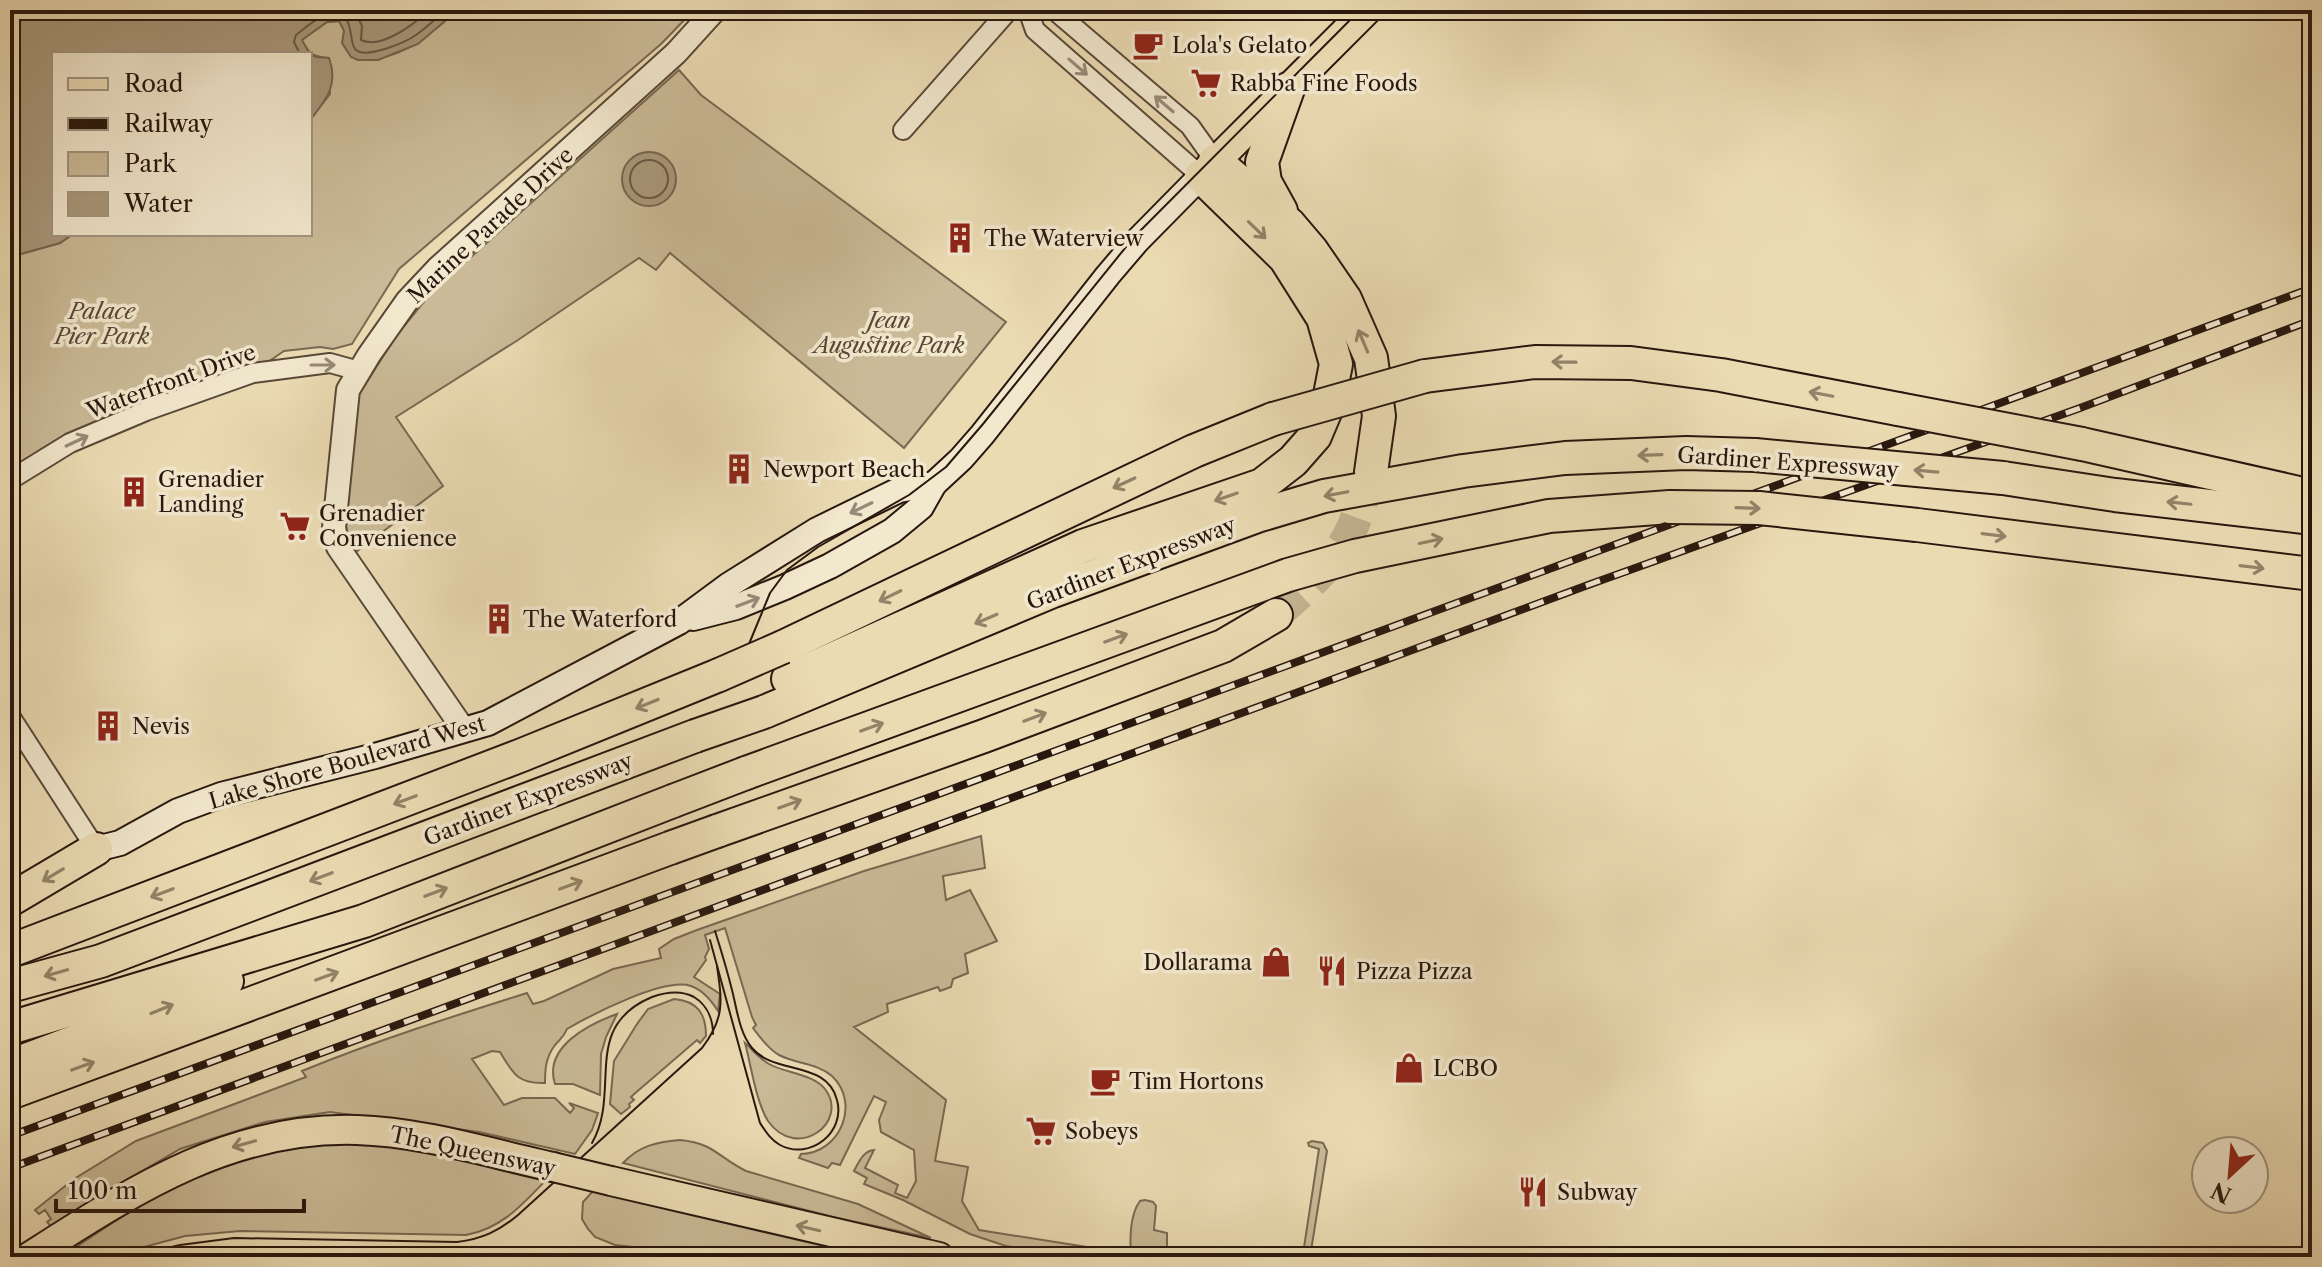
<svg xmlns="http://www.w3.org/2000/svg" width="2322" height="1267" viewBox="0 0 2322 1267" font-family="'Libre Caslon Text',serif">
	<rect width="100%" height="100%" fill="#ebdbb3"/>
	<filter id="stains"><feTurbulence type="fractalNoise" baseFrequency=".0025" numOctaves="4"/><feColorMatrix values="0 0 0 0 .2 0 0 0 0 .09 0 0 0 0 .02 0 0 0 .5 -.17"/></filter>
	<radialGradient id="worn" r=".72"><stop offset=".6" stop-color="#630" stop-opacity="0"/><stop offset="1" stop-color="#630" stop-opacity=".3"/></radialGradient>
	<g fill="#caba97" stroke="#796852" stroke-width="2">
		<path d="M458,10H694L661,44L399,269L352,344L333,349L320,347L284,351L268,362L241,368L82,428L53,442L10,469V257L60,243L73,234H310V120L330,94L329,58C313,57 309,54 301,40L327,22L340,21L358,60C403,60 426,37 458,10Z"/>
		<polygon points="679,70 701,95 1006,322 904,448 670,253 656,270 639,258 518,340 396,417 443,486 356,552 348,540 346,525 358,396 396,336 431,293"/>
		<path d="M981,836L985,868L943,876L946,900L970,890L997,941L965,954L968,973L953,979L951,987L940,991L938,987L887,1004L888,1012L854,1027L946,1100L935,1161L968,1167L962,1201L979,1230L1093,1248L1094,1249V1257H1074L1006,1246L970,1234L903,1200L864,1184L867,1178L854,1171C859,1162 863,1151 874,1150L865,1168L898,1185L895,1193L907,1198L916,1181L914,1150L881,1132L879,1120L886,1102L874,1096L840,1165L832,1163L828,1168L799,1158L801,1154C840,1153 861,1104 832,1076C817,1063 796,1064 779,1055C768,1049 760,1037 753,1028L756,1025L752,1017L725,928L705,935L709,949L705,957L706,960L694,977L720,994L718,1011C711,1000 703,990 691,986C664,977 591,1015 567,1029C564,1037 560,1039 555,1045C546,1057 545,1068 545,1083C517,1084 513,1073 500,1052L492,1051L472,1059L504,1105L522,1098H555L570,1113L574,1108L569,1103L598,1113L592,1130L575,1154L479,1132L330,1112L265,1122L180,1149L98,1197L53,1229L47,1222L51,1219L45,1210L39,1214L35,1210L74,1179L136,1141L306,1077L302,1071C375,1041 451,1017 527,993L533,1004L544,1001L613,969L661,958L659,949L674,939L697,930L864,871Z"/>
		<path d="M674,999C697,1001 706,1013 706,1036L700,1043L697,1040L690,1046L633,1095L631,1097L634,1100L629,1104L630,1107L621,1114L610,1104L614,1061L637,1024L648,1009Z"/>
		<path d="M617,1014L606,1037L601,1054L600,1095L573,1084H555C543,1047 589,1024 617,1014Z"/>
		<path d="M745,1043C753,1050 760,1059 769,1064C785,1073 813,1074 825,1089C850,1122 797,1162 768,1121C756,1102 751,1065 745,1043Z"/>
		<path d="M680,1140C714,1143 719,1158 746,1171L858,1204L931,1238L833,1217L623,1163C639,1146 656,1142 680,1140Z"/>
		<path d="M332,1141L381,1142L457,1155L546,1180C522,1205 501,1229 466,1235L240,1231L185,1236L107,1257H61C123,1216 184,1171 258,1152C281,1145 307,1144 332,1141Z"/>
		<polygon points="1312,1141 1323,1143 1327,1151 1310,1257 1287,1257 1287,1253 1303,1254 1319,1149 1309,1146 1308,1143"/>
		<polygon points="593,1191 890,1257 721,1257 615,1245 595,1237 588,1229 582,1219 583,1202"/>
		<path d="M1145,1200L1153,1202L1156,1206L1154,1230L1167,1233V1249L1219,1257H1132C1129,1241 1130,1214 1140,1201Z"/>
	</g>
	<g fill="#a9987b" stroke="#75644f" stroke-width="2">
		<polygon points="10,10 458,10 418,44 378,60 358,60 351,57 342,43 344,31 339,21 327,22 302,40 310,54 54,54 54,234 73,234 60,243 10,257"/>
		<path d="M310,54L316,57L329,58C339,85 326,100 310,120Z"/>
		<circle cx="649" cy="179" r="27"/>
	</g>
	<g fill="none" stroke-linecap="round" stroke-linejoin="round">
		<g stroke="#685844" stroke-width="2">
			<path d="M354,10L362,26L361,40C381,50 415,23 430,10"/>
			<path d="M300,54L294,42L296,35C310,24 326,9 344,15C354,28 349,44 356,50C367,59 406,42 416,35C426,28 436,18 446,10"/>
			<circle cx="649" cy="179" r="19"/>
		</g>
		<path stroke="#c4b492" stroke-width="32" stroke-dasharray="32 16" stroke-linecap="butt" d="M1276,615C1305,589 1337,563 1353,526C1360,509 1365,490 1371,472"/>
		<g stroke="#594837" stroke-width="22">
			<g id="minor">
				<polyline points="1028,10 1035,30 1201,176"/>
				<polyline points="1054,10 1190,126 1215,161"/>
				<polyline points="903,130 1009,10"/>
				<polyline points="10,480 70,443 146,411 253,373 330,363 359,371"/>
				<polyline points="10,716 96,849"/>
			</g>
		</g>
		<g stroke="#594837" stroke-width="26">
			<polyline id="tertiary" points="464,730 338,547 334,528 348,390 369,355 407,301 438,268 676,53 715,10"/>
		</g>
		<g stroke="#28170e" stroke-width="28">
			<g id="secondary">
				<polyline points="693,618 736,607 785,587 830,566 892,531 921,507 934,484 961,459 982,435 1108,275 1137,241 1201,176"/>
				<polyline points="96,849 120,843 178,811 221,795 375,756 488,723 679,622 729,585 817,530 899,490 934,484"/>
			</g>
		</g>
		<g stroke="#28170e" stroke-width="32">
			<g id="primary">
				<polyline points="1202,175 1367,10"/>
				<polyline points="611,1181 939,1257"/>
				<path d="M29,1257C131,1192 229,1126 357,1130C423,1132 489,1153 553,1167"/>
			</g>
		</g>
		<g stroke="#28170e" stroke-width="36">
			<g id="motorway">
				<polyline points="1215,161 1289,224 1312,251 1345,299 1371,358 1379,416 1371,472"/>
				<polyline points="1281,211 1265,182 1262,162 1288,89"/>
				<polyline points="1425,376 1535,362 1631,363 1721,375 1898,409"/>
				<polyline points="2082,444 2312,496"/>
				<polyline points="2003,478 2115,495 2312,518"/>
				<polyline points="1917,525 2312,574"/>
				<polyline points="783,647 1194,451 1273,419"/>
				<polyline points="788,679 1083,546 1262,485 1293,461 1315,436 1328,405 1336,364 1323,318 1285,258 1201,176"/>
				<polyline points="764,712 1053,591 1257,516 1324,496 1463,471 1565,458 1686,453 1755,455"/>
				<polyline points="746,773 1288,575 1355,556 1549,516 1670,507"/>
				<polyline points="717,831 984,736 1223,646 1276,615"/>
				<polyline points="10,900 96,849"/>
				<polyline points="10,951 522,755 719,675"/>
				<polyline points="10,986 101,961 695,736"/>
				<polyline points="10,1028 364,921 673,801"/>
				<polyline points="10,1066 164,1008 227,981"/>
				<polyline points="10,1093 670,848"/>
			</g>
		</g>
		<use href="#minor" stroke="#f2e8ce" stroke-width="18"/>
		<use href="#tertiary" stroke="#f2e8ce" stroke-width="22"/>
		<use href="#secondary" stroke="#f2e8ce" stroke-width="24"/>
		<use href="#primary" stroke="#ebdbb3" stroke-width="28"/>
		<use href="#motorway" stroke="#ebdbb3" stroke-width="32"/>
		<g stroke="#28170e" stroke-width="2">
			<polyline points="749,644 770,593 787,570 818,547 909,495 946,467 983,424 1134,237 1360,10"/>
			<path d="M710,940L760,1123C766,1132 771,1140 780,1145C810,1161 846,1132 837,1100C827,1060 774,1075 752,1048C739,1032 737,1009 732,990C727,970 721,950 715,931"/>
			<path d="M592,1143C622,1091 580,1027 652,997C666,992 681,990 694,997C707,1005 713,1019 713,1034"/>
			<path d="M128,1257L180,1245L234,1238L457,1242C482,1239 499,1231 518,1215L702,1048C725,1018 722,1001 717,966"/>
		</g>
		<g stroke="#28170e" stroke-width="8">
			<g id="rail">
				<polyline points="10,1136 2312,288"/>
				<polyline points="10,1168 1588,585 2080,408 2312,320"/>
			</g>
		</g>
		<use href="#rail" stroke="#f2e8ce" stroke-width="5" stroke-dasharray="15" stroke-linecap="butt"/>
		<g stroke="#28170e" stroke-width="32" stroke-linecap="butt">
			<polyline id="primary-bridge" points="553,1167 611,1181"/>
		</g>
		<g stroke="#28170e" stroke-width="36" stroke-linecap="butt">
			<g id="motorway-bridge">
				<polyline points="1898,409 2082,444"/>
				<polyline points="1273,419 1425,376"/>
				<polyline points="1755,455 2003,478"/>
				<polyline points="1670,507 1759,508 1917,525"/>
				<polyline points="719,675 783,647"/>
				<polyline points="695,736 764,712"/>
				<polyline points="673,801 746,773"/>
				<polyline points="670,848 717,831"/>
			</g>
		</g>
		<use href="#primary-bridge" stroke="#ebdbb3" stroke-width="28"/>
		<use href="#motorway-bridge" stroke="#ebdbb3" stroke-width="32"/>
	</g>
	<defs><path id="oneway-shaft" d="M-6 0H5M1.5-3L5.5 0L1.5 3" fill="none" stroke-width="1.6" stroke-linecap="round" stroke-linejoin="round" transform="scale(2)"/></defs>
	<g stroke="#978a78">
		<use href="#oneway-shaft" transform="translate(1078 67) rotate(41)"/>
		<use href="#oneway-shaft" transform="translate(1164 104) rotate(-140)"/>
		<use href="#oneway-shaft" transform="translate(323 365)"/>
		<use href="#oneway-shaft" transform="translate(77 441) rotate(-25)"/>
		<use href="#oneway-shaft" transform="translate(861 508) rotate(154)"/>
		<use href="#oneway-shaft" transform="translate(748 602) rotate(-21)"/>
	</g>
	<g stroke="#938369">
		<use href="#oneway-shaft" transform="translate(1257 230) rotate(44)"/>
		<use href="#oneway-shaft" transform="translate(1363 341) rotate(-113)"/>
		<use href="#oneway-shaft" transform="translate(1564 362) rotate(-179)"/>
		<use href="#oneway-shaft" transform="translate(1821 394) rotate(-169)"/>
		<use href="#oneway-shaft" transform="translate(1650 455) rotate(178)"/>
		<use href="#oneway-shaft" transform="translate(1926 471) rotate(-175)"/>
		<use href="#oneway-shaft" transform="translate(1124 483) rotate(155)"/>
		<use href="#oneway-shaft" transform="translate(1336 494) rotate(169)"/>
		<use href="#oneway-shaft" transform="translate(1226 497) rotate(161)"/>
		<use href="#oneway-shaft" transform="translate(2179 503) rotate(-174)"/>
		<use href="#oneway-shaft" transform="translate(1748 508) rotate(2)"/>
		<use href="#oneway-shaft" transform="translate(1994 535) rotate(7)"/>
		<use href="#oneway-shaft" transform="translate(1431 541) rotate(-12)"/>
		<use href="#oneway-shaft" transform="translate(2252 567) rotate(7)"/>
		<use href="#oneway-shaft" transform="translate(890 596) rotate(154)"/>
		<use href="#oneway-shaft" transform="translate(986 619) rotate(157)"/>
		<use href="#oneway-shaft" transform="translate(1116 638) rotate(-20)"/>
		<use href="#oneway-shaft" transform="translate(647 704) rotate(158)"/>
		<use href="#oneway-shaft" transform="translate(1035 717) rotate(-21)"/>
		<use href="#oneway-shaft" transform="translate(872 727) rotate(-20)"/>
		<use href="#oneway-shaft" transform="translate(405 800) rotate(159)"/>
		<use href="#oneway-shaft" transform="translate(790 804) rotate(-20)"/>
		<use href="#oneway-shaft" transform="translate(53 875) rotate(149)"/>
		<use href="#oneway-shaft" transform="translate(321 877) rotate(159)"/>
		<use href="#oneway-shaft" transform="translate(571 885) rotate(-20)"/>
		<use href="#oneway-shaft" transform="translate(436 892) rotate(-21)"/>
		<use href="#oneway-shaft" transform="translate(162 893) rotate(159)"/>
		<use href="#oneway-shaft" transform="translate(56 973) rotate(164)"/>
		<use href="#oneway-shaft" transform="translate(327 976) rotate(-20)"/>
		<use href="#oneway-shaft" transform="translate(162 1009) rotate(-22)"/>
		<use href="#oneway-shaft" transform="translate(83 1066) rotate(-20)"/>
		<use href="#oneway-shaft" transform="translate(244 1144) rotate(164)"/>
		<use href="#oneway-shaft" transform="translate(808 1228) rotate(-167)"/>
	</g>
	<defs>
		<g id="cafe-bare" transform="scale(2.4)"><path d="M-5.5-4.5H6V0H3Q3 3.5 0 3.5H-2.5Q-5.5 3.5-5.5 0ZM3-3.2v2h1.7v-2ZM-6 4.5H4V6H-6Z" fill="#8f2418" stroke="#f2e8ce" stroke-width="2.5" paint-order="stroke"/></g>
		<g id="supermarket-bare" transform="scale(2.4)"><path d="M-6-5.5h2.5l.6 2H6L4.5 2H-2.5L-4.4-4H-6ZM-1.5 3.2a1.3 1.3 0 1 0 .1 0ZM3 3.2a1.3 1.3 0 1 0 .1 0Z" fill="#8f2418" stroke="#f2e8ce" stroke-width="2.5" paint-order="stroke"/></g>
		<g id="building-bare" transform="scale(2.4)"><path d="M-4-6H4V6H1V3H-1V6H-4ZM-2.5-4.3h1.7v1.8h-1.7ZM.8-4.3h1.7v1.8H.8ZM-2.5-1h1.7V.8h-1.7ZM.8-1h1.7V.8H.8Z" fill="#8f2418" stroke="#f2e8ce" stroke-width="2.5" paint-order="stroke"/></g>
		<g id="shop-bare" transform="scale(2.4)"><path d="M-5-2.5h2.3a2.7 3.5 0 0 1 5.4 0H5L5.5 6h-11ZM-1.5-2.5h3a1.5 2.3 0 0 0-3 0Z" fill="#8f2418" stroke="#f2e8ce" stroke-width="2.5" paint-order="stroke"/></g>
		<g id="restaurant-bare" transform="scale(2.4)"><path d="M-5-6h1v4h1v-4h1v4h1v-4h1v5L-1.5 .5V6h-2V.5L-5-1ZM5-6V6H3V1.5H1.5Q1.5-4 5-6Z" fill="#8f2418" stroke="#f2e8ce" stroke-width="2.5" paint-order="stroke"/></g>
	</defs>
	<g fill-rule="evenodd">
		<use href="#cafe-bare" x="1148" y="45"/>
		<use href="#supermarket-bare" x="1206" y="83"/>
		<use href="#building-bare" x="960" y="238"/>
		<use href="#building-bare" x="739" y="469"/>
		<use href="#building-bare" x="134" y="492"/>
		<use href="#supermarket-bare" x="295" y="526"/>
		<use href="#building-bare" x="499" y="619"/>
		<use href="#building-bare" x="108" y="726"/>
		<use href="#shop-bare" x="1276" y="962"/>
		<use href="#restaurant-bare" x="1332" y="971"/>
		<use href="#shop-bare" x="1409" y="1068"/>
		<use href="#cafe-bare" x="1105" y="1081"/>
		<use href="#supermarket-bare" x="1041" y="1131"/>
		<use href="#restaurant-bare" x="1533" y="1192"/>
	</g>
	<g text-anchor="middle" stroke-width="7" stroke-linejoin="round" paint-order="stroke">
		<g font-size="22" fill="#28170e" stroke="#f2e8ce" text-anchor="start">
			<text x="1172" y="53">Lola's Gelato</text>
			<text x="1230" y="91">Rabba Fine Foods</text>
			<text x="984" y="246">The Waterview</text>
			<text x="763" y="477">Newport Beach</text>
			<text x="158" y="487">Grenadier<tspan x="158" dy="25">Landing</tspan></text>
			<text x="319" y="521">Grenadier<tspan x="319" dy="25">Convenience</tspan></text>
			<text x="523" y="627">The Waterford</text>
			<text x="132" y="734">Nevis</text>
			<text x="1252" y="970" text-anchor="end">Dollarama</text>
			<text x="1356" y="979">Pizza Pizza</text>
			<text x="1433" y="1076">LCBO</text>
			<text x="1129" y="1089">Tim Hortons</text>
			<text x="1065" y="1139">Sobeys</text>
			<text x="1557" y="1200">Subway</text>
		</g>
		<g font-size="22" fill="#28170e" stroke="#f2e8ce">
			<text transform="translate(490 225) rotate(-43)" y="8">Marine Parade Drive</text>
			<text transform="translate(171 381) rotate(-20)" y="8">Waterfront Drive</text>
			<text transform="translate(1788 462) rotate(4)" y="8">Gardiner Expressway</text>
			<text transform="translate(1131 563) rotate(-21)" y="8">Gardiner Expressway</text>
			<text transform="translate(347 762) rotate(-16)" y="8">Lake Shore Boulevard West</text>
			<text transform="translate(528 799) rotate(-21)" y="8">Gardiner Expressway</text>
			<text transform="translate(473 1151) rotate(12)" y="8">The Queensway</text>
		</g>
		<g font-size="22" font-style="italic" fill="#594837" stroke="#f2e8ce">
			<text x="102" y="319">Palace<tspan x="102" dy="25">Pier Park</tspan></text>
			<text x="889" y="328">Jean<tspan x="889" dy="25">Augustine Park</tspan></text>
		</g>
	</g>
	<rect width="2322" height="1267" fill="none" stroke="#ebdbb3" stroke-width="40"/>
	<rect x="12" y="12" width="2298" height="1243" fill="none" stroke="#28170e" stroke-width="4"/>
	<rect x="20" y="20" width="2282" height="1227" fill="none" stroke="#28170e" stroke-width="2"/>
	<rect x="52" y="52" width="260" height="184" fill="#f2e8ce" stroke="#a19481" stroke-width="2"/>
	<rect x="68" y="78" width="40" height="12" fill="#ebdbb3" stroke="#a19481" stroke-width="2"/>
	<text x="124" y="92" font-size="24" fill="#28170e">Road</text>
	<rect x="68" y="118" width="40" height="12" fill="#28170e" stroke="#a19481" stroke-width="2"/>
	<text x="124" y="132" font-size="24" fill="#28170e">Railway</text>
	<rect x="68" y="152" width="40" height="24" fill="#caba97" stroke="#a19481" stroke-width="2"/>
	<text x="124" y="172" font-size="24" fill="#28170e">Park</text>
	<rect x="68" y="192" width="40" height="24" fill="#a9987b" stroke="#a19481" stroke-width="2"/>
	<text x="124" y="212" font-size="24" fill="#28170e">Water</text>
	<g transform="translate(2230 1175) rotate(206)"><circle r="38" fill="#f2e8ce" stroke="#a19481" stroke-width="2"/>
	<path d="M0-6L14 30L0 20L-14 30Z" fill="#8f2418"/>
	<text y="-12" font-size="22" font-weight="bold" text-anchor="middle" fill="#28170e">N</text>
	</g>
	<path d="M56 1199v12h248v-12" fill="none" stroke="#28170e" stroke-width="4"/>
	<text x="68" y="1199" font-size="24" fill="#28170e" stroke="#f2e8ce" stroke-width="6" paint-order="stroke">100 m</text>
	<rect width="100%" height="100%" filter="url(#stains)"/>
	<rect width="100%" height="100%" fill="url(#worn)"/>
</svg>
